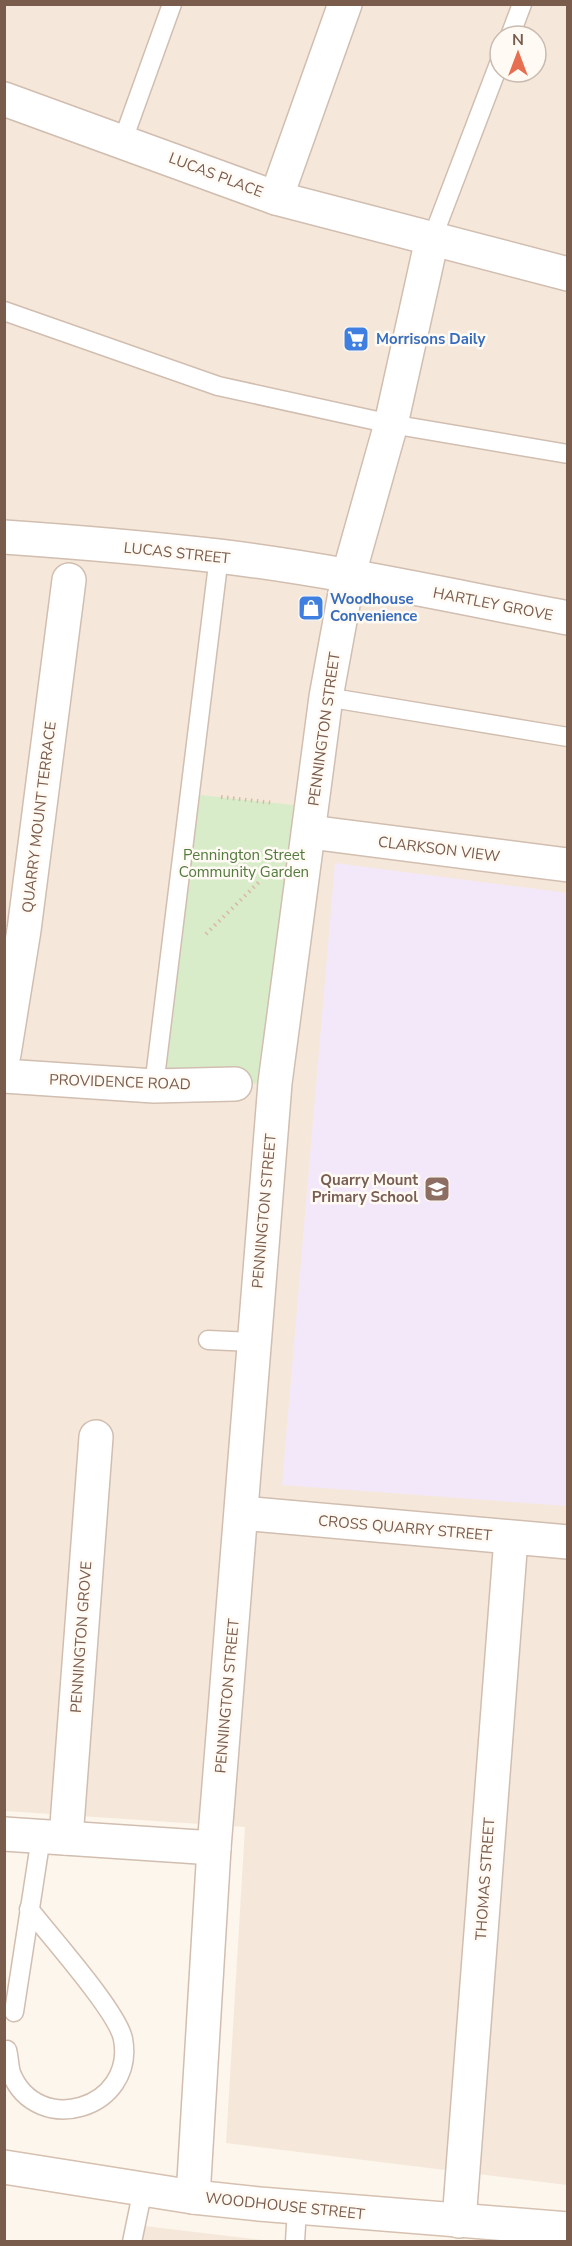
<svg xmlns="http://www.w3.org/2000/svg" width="572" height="2246" viewBox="0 0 572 2246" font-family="'Nunito Sans',sans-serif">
	<rect width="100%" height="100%" fill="#fdf6ec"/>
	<g fill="#f5e8da" fill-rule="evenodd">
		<path d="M4,5H567V2185L226,2143L245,1827L5,1811ZM500,36H536V72H500Z"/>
		<polygon points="136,2225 271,2241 271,2242 132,2242"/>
	</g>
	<polygon fill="#f3e8fa" points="335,863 567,893 567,1506 282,1485"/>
	<polygon fill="#d8ecc9" points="191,794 313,807 275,1083 154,1086"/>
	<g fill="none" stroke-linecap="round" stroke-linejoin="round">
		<g stroke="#d1beb0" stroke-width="21">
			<g id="lane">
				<polyline points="510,36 522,4"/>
				<polyline points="123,140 172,4"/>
				<polyline points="432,239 500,61"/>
				<polyline points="4,311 218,386 391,424 568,454"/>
				<polyline points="326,697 568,737"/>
				<polyline points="154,1086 219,556"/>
				<polyline points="208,1340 253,1342"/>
				<polyline points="14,2012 41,1837"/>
				<path d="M7,2050C9,2057 9,2066 11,2073C37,2138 136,2109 123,2039C118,2012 49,1935 29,1909"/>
				<polyline points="132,2242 143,2189"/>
				<polyline points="295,2242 297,2208"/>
			</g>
		</g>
		<g stroke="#d1beb0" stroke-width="36">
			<g id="street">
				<polyline points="4,99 276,198 568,274"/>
				<polyline points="276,198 345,4"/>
				<path d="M4,537C76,542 147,548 218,556C335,570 451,596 568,618"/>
				<polyline points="310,832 568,865"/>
				<polyline points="4,1054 24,930 69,580"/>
				<polyline points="4,1076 154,1086 235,1084"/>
				<polyline points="242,1513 568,1542"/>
				<polyline points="4,1834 214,1848"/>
				<polyline points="66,1838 96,1437"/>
				<polyline points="193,2197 214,1848 275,1083 326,697 348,577 391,424 432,239"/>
				<polyline points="459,2221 511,1538"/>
			</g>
		</g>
		<g stroke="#d6c0b0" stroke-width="36">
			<polyline id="secondary" points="4,2167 193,2197 259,2204 568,2229"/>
		</g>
		<g stroke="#d9b8a5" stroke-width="4" stroke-dasharray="1.5 4.5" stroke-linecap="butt">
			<polyline points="221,797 274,803"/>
			<polyline points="206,934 261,880"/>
		</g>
		<use href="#lane" stroke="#fff" stroke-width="18"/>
		<use href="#street" stroke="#fff" stroke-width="33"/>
		<use href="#secondary" stroke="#fff" stroke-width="33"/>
	</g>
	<defs>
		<g id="supermarket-square" transform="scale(1.35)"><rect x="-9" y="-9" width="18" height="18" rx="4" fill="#3f7fe0" stroke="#fffaf3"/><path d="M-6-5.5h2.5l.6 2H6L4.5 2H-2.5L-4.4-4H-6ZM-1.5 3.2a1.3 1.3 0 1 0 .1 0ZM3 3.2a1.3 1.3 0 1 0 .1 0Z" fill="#fff"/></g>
		<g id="shop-square" transform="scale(1.35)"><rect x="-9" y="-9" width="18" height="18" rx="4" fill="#3f7fe0" stroke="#fffaf3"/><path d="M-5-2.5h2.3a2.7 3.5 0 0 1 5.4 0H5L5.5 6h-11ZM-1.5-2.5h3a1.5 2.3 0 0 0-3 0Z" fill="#fff"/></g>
		<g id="school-square" transform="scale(1.35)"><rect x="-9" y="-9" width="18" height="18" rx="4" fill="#8d6e63" stroke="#fffaf3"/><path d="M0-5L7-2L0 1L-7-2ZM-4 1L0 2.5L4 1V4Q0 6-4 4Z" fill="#fff"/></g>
	</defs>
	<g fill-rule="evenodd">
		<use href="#supermarket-square" x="356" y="339"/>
		<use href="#shop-square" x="311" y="608"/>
		<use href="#school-square" x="437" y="1189"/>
	</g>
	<g text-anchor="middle" stroke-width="5" stroke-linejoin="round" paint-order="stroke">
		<g font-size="15" fill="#7a5c4d" stroke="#fffaf3">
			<text transform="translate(216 175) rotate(21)" y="5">LUCAS PLACE</text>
			<text transform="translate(177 553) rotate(6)" y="5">LUCAS STREET</text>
			<text transform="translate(493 604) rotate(11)" y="5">HARTLEY GROVE</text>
			<text transform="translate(324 729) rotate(-82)" y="5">PENNINGTON STREET</text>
			<text transform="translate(39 817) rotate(-83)" y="5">QUARRY MOUNT TERRACE</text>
			<text transform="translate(439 849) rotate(7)" y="5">CLARKSON VIEW</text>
			<text transform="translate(120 1082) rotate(2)" y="5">PROVIDENCE ROAD</text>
			<text transform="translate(264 1211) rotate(-85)" y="5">PENNINGTON STREET</text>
			<text transform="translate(405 1528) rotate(5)" y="5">CROSS QUARRY STREET</text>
			<text transform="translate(81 1637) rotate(-86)" y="5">PENNINGTON GROVE</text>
			<text transform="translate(227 1696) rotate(-85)" y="5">PENNINGTON STREET</text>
			<text transform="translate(485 1879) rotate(-86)" y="5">THOMAS STREET</text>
			<text transform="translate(285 2206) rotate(6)" y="5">WOODHOUSE STREET</text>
		</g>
		<g font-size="15" font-weight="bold" fill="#366cbe" stroke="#fffaf3" text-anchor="start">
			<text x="376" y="344">Morrisons Daily</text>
			<text x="330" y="604">Woodhouse<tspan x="330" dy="17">Convenience</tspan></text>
		</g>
		<g font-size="15" fill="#537a41" stroke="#fffaf3">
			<text x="244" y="860">Pennington Street<tspan x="244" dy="17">Community Garden</tspan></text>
		</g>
		<g font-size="15" font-weight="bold" fill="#785e54" stroke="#fffaf3" text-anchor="end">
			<text x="418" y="1185">Quarry Mount<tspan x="418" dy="17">Primary School</tspan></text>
		</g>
	</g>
	<rect width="572" height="2246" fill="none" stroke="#7a5c4d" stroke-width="12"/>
	<g transform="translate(518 54)"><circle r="28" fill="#fffaf3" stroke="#cabbb1" stroke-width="1.5"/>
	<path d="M0-4.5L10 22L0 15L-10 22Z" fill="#e76f51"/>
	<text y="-9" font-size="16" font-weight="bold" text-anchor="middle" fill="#7a5c4d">N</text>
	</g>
</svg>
